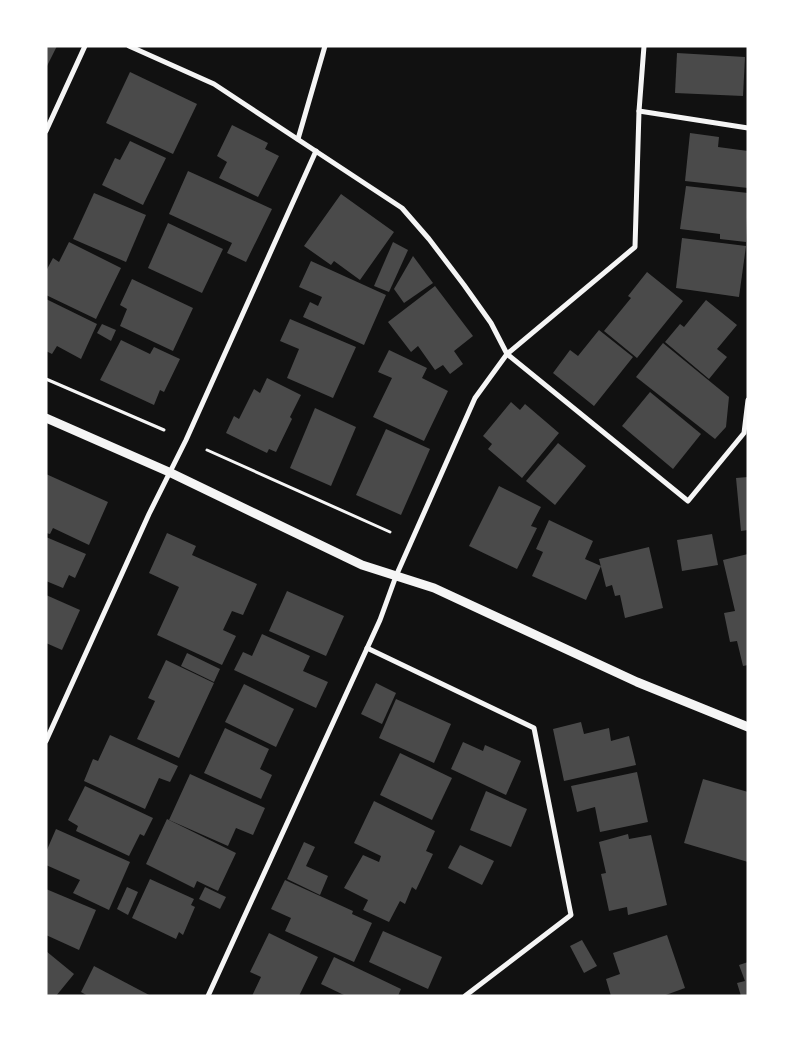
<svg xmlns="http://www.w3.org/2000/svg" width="794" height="1042" viewBox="0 0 794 1042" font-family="'Fira Sans Condensed',sans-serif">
	<rect width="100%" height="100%" fill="#111"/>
	<g fill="#4a4a4a">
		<polygon points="46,46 57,46 46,68"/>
		<polygon points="677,53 745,57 743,96 675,93"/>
		<polygon points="130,72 197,104 173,154 106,123"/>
		<polygon points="232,125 268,143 265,149 279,156 258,197 219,178 227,162 217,156"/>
		<polygon points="690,133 719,137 718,147 748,151 748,188 685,181"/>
		<polygon points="130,141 166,158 143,205 102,185 115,158 120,160"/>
		<polygon points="188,171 272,209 246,262 227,253 232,243 169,214"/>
		<polygon points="686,186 748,193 746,242 720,239 720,234 680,229"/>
		<polygon points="94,193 146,215 126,262 73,239"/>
		<polygon points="341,194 394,232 360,280 334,261 331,265 304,246"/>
		<polygon points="168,223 223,249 202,293 148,268"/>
		<polygon points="682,238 746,246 739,297 676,288"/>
		<polygon points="69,242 121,268 96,319 46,295 46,271 53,258 59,262"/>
		<polygon points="393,242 408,250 389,292 374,286"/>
		<polygon points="413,256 433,283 404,303 394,289"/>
		<polygon points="311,261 386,295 364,345 303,317 310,302 318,306 322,297 299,287"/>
		<polygon points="647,272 683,301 637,358 604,331 631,298 628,296"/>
		<polygon points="132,279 193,308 173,351 120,326 127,309 120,305"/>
		<polygon points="435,286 473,336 454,351 463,364 450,374 443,365 435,370 418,346 411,352 388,322"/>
		<polygon points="46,299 97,324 81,359 57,346 52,354 46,351"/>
		<polygon points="706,300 737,325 717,349 727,357 709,379 665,342 680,324 684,327"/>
		<polygon points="290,319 356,347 333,398 287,378 299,349 280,341"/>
		<polygon points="102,324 116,330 111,341 97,333"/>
		<polygon points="599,330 633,357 594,406 553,373 570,350 578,356"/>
		<polygon points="121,340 150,354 154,347 180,359 164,392 160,390 154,405 100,380"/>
		<polygon points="663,343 729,397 726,427 715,439 636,377"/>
		<polygon points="389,350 427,368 422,378 448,391 424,441 373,417 392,378 378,372"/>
		<polygon points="267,378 301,395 290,417 292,419 276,452 269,449 267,453 226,433 234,416 239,419 254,389 260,393"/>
		<polygon points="650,392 701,434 673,469 622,426"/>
		<polygon points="511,402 520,410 525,404 559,433 522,478 488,449 492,444 483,436"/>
		<polygon points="315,408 356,427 331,486 290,468"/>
		<polygon points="386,429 430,449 401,515 356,495"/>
		<polygon points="558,443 586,466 555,505 526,481"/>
		<polygon points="46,474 108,502 89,545 53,528 50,534 46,533"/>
		<polygon points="748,477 748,530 741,531 736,478"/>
		<polygon points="499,486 541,507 531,526 537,528 517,569 469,546"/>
		<polygon points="549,520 593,541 585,559 601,566 586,600 532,576 543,552 536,549"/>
		<polygon points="167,533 196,546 192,555 257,584 243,615 232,611 223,630 236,636 222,665 157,635 179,587 149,573"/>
		<polygon points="712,534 718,565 682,571 677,540"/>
		<polygon points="46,537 86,554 75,578 69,575 63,588 46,581"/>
		<polygon points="649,547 663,608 625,618 620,595 615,596 612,585 606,587 599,559"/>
		<polygon points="748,554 748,665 743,666 737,641 730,642 724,613 735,611 723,560"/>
		<polygon points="287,591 344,616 326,656 269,631"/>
		<polygon points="46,595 80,610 62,650 46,643"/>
		<polygon points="262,634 310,656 303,671 328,682 316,708 234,670 243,652 252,656"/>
		<polygon points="187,653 220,669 214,682 181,666"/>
		<polygon points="166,660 214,683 179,758 137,739 155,701 148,698"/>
		<polygon points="376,683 396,693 382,724 361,714"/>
		<polygon points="244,684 294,709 276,747 225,722"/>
		<polygon points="396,699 451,724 434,763 379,738"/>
		<polygon points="581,722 584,734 609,728 611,741 629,736 636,765 564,781 553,729"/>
		<polygon points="225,728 269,749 260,769 272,775 261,799 204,773"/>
		<polygon points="110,735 178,766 170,782 159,778 145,809 84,781 93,759 98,761"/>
		<polygon points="463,742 483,751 485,745 521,761 506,795 451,769"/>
		<polygon points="400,753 452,778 432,820 380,795"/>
		<polygon points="637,772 648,822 600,832 595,807 577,812 571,786"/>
		<polygon points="190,774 265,808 253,835 236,828 228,846 169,820"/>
		<polygon points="703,779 748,792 748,862 684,843"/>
		<polygon points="85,786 153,818 144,836 140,834 129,856 76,831 78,826 68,820"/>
		<polygon points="486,791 527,809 511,847 470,830"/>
		<polygon points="374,801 435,831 426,851 433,854 416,890 412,887 405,904 400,901 389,922 363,910 368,900 344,888 363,855 379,862 381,856 354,843"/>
		<polygon points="167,819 236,853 218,891 197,881 194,888 146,864"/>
		<polygon points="56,829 130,862 109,910 73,893 80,880 46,865 46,852"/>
		<polygon points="628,834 629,839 651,835 667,905 628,915 627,907 609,911 601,874 606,873 599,842"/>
		<polygon points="304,842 315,847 306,866 328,876 320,895 287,879"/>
		<polygon points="460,845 494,861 482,885 448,868"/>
		<polygon points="150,879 194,899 191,905 195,907 183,935 179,932 176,939 132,918"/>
		<polygon points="285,880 353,911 352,914 372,923 354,962 285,931 291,918 271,909"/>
		<polygon points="127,887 138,892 128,915 117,909"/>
		<polygon points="205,887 226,897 220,909 199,899"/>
		<polygon points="46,889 96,910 79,950 46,935"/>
		<polygon points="383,931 442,957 428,989 369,962"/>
		<polygon points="269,933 318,957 299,996 252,996 261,977 250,972"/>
		<polygon points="667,935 685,988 663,996 611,996 606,979 620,974 613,953"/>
		<polygon points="582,940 597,966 584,973 570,946"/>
		<polygon points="46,951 74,974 56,996 46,996"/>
		<polygon points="334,957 401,989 398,996 346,996 321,984"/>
		<polygon points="748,962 748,996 741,996 737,983 745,981 739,965"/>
		<polygon points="94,966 151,996 88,996 81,992"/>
	</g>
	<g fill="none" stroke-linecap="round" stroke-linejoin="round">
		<g stroke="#f5f5f5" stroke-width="3">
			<polyline points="46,379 164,430"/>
			<polyline points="207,450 390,532"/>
		</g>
		<g stroke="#f5f5f5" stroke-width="5">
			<polyline points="129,46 214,84 402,208 429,239 464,285 491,323 507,354 688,501 744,433 748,400"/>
			<polyline points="639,111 748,128"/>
			<polyline points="46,131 85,46"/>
			<polyline points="298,139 325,46"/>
			<polyline points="367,648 534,728 571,915 465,996"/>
			<polyline points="46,741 149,514 186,440 316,151"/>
			<polyline points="208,996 380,620 396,576 475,398 507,354 635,247 639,111 644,46"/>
		</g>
		<polyline stroke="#f5f5f5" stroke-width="9" points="46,418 169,472 362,565 434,588 637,682 748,727"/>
	</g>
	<rect width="794" height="1042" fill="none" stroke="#ffffff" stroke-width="95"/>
</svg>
